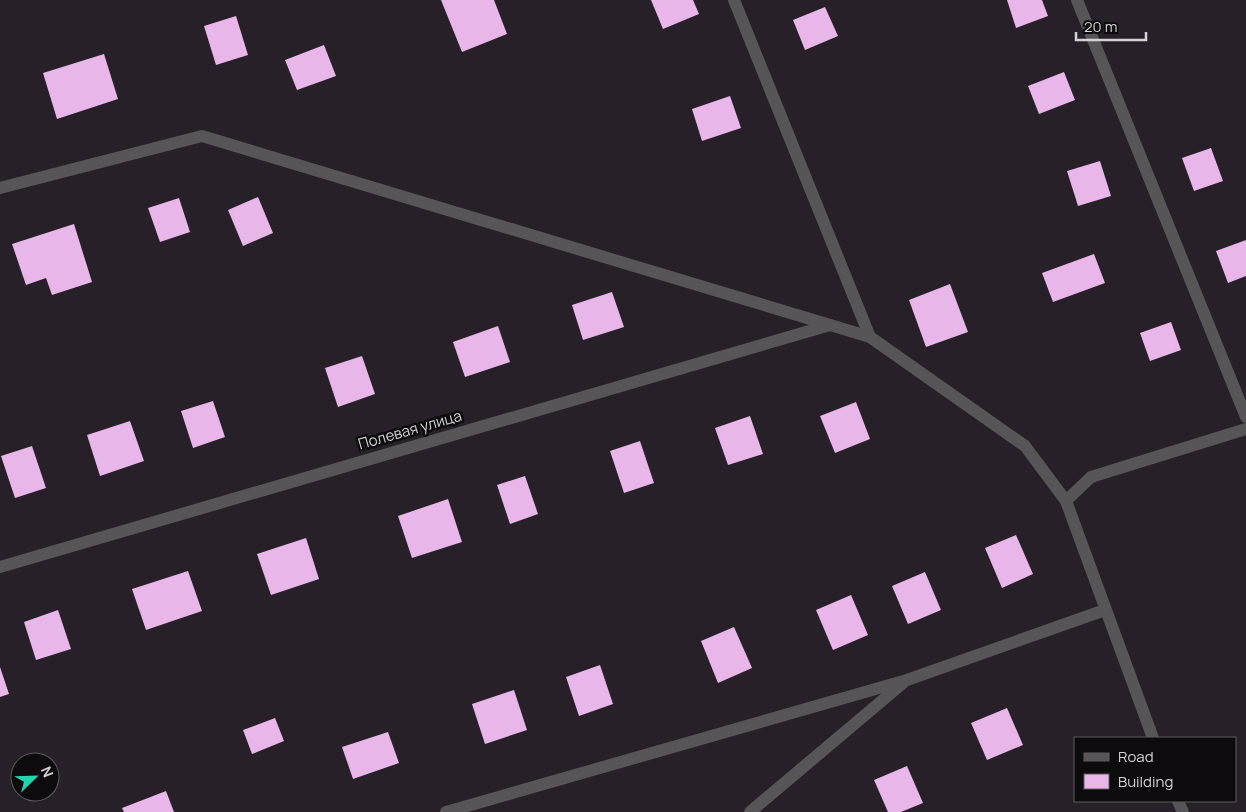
<svg xmlns="http://www.w3.org/2000/svg" width="1246" height="812" viewBox="0 0 1246 812" font-family="Manrope,sans-serif">
	<rect width="100%" height="100%" fill="#272028"/>
	<g fill="#e9b6ea">
		<polygon points="441,0 494,0 507,34 462,52"/>
		<polygon points="651,0 693,0 699,14 663,29"/>
		<polygon points="1007,0 1042,0 1048,16 1016,28"/>
		<polygon points="825,7 838,36 805,50 793,20"/>
		<polygon points="236,16 248,55 216,65 204,26"/>
		<polygon points="324,45 336,76 297,90 285,60"/>
		<polygon points="104,54 118,99 57,119 43,73"/>
		<polygon points="1064,72 1075,100 1039,114 1028,86"/>
		<polygon points="730,96 741,128 702,141 692,109"/>
		<polygon points="1211,148 1223,181 1194,191 1182,158"/>
		<polygon points="1100,161 1111,196 1078,206 1067,171"/>
		<polygon points="258,197 273,233 243,246 228,210"/>
		<polygon points="179,198 190,232 160,242 148,208"/>
		<polygon points="74,224 92,282 52,295 46,278 26,285 12,244"/>
		<polygon points="1246,240 1246,276 1228,283 1216,251"/>
		<polygon points="1094,254 1105,283 1053,302 1042,273"/>
		<polygon points="950,284 968,332 926,347 909,300"/>
		<polygon points="612,292 624,327 583,340 572,305"/>
		<polygon points="1171,322 1181,350 1150,361 1140,333"/>
		<polygon points="498,326 510,362 465,377 453,342"/>
		<polygon points="362,356 375,394 338,407 325,368"/>
		<polygon points="213,401 225,437 193,448 181,411"/>
		<polygon points="856,402 870,439 835,453 820,416"/>
		<polygon points="750,416 763,454 728,465 715,428"/>
		<polygon points="130,421 144,461 100,476 87,435"/>
		<polygon points="640,441 654,483 624,493 610,451"/>
		<polygon points="32,446 46,488 15,498 1,456"/>
		<polygon points="525,476 538,514 510,524 497,485"/>
		<polygon points="448,499 462,542 412,558 398,516"/>
		<polygon points="1016,535 1033,574 1002,588 985,548"/>
		<polygon points="306,538 319,579 271,595 257,554"/>
		<polygon points="188,571 202,611 146,630 132,589"/>
		<polygon points="925,572 941,610 908,624 892,586"/>
		<polygon points="851,595 868,635 833,650 816,610"/>
		<polygon points="58,610 71,649 36,660 24,622"/>
		<polygon points="734,627 752,668 718,683 701,641"/>
		<polygon points="600,665 613,704 579,716 566,677"/>
		<polygon points="0,667 9,694 0,697"/>
		<polygon points="514,690 527,730 485,744 472,704"/>
		<polygon points="1007,708 1023,745 987,760 971,723"/>
		<polygon points="275,718 284,741 252,754 243,730"/>
		<polygon points="388,732 399,763 353,779 342,747"/>
		<polygon points="907,766 923,803 901,812 888,812 874,780"/>
		<polygon points="166,791 174,812 124,812 122,808"/>
	</g>
	<g fill="none" stroke-linecap="round" stroke-linejoin="round">
		<polyline stroke="#585458" stroke-width="12" points="1066,501 1091,477 1246,429"/>
		<g stroke="#585458" stroke-width="12">
			<polyline points="734,0 870,337"/>
			<polyline points="1077,0 1246,417"/>
			<polyline points="0,188 202,136 870,337 1025,446 1066,501 1153,738"/>
			<polyline points="0,567 830,325"/>
			<polyline points="1178,801 1183,812"/>
			<polyline points="446,812 907,680 1105,610"/>
			<polyline points="750,812 903,683"/>
		</g>
	</g>
	<g text-anchor="middle" stroke-width="5" stroke-linejoin="round" paint-order="stroke">
		<g font-size="15" fill="#d5d1d5" stroke="#0e0b0e">
			<text transform="translate(410 430) rotate(-16)" y="5">Полевая улица</text>
		</g>
	</g>
	<rect x="1074" y="737" width="162" height="65" fill="#0e0b0e" stroke="#5e5a5e"/>
	<rect x="1084" y="753" width="25" height="8" fill="#585458" stroke="#5e5a5e"/>
	<text x="1118" y="762" font-size="15" fill="#d5d1d5">Road</text>
	<rect x="1084" y="774" width="25" height="15" fill="#e9b6ea" stroke="#5e5a5e"/>
	<text x="1118" y="787" font-size="15" fill="#d5d1d5">Building</text>
	<g transform="translate(35 777) rotate(67)"><circle r="24" fill="#0e0b0e" stroke="#5e5a5e"/>
	<path d="M0-4L9 19L0 12L-9 19Z" fill="#21d5af"/>
	<text y="-8" font-size="14" font-weight="bold" text-anchor="middle" fill="#d5d1d5">N</text>
	</g>
	<path d="M1076 32v8h70v-8" fill="none" stroke="#d5d1d5" stroke-width="2.5"/>
	<text x="1084" y="32" font-size="15" fill="#d5d1d5" stroke="#0e0b0e" stroke-width="4" paint-order="stroke">20 m</text>
</svg>
